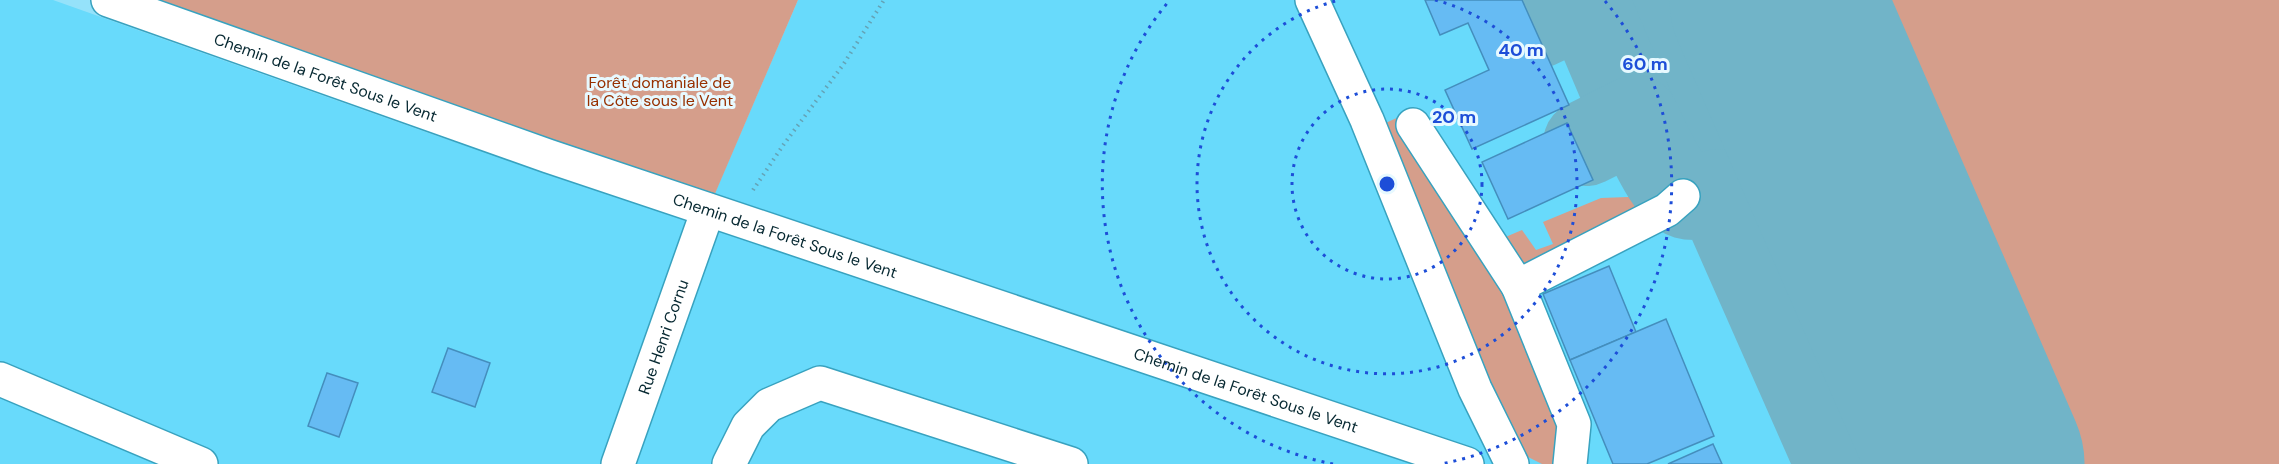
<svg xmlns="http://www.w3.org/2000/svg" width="2279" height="464" viewBox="0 0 2279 464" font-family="'DM Sans',sans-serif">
	<rect width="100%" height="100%" fill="#95e2fa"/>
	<polygon fill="#68dafb" points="0,0 53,0 437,136 684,217 708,209 798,0 1882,0 2076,464 0,464"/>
	<g fill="#d59e8b">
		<polygon points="140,0 798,0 708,210"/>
		<polygon points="1647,0 1726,0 1789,149 1722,178"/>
		<polygon points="1828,0 1874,0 2054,414 1882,0 2279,0 2279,464 2029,464"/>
		<polygon points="1401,116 1509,306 1564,434 1562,464 1542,464 1514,450 1379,126"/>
		<polygon points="1802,168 1922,418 1921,464 1846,464 1729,200"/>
		<polygon points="1632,177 1658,177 1669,192 1524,265 1507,261 1496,241 1522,230 1536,250 1553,244 1543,222 1601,198 1628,197"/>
	</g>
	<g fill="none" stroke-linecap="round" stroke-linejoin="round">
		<g stroke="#71b4c8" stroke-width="86">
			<path d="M1635,0L1718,192C1743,180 1804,159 1819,137C1824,129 1824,119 1824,110"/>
			<polyline points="1536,26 1572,9 1594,20 1632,110"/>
			<path d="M1586,143L1636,118C1645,136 1668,191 1686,196C1697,199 1707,195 1718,192L1838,464"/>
		</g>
		<polyline stroke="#71b4c8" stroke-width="213" points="1776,0 1978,464"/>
	</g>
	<g fill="#66bbf3" stroke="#448ebd" stroke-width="1.5">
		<polygon points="1425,0 1522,0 1569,105 1472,149 1445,90 1489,70 1468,23 1440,35"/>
		<polygon points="1567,123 1593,180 1508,219 1482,162"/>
		<polygon points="1609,266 1636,332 1570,360 1543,294"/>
		<polygon points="1666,319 1714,436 1647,464 1613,464 1570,360"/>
		<polygon points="448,348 490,363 475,407 432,392"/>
		<polygon points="327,373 358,383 339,437 308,426"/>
		<polygon points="1713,444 1722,464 1668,464"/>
	</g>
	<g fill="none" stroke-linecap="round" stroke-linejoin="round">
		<g stroke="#38a2bf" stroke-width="36">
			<g id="minor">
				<path id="s1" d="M108,0L548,156L1467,464"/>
				<polyline points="1312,0 1367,120 1475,389 1512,464"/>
				<polyline points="1413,125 1518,286"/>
				<polyline points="0,379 201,464"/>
				<path id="s2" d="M618,464L708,210"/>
				<polyline points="729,464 748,426 769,405 820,383 1071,464"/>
				<polyline points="1570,464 1574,424 1518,286 1667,210 1683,196"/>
			</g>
		</g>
		<polyline stroke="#64a3b6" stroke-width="4" stroke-dasharray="1.5 4.5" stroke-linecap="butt" points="753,190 784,144 843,65 884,0"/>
		<use href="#minor" stroke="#fff" stroke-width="33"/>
	</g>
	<g fill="none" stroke="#1d4ed8" stroke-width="3" stroke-dasharray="3 6">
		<circle cx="1387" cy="184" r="95"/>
		<path d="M1435 0A190 190 0 1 1 1339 0"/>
		<path d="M1333 464A285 285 0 0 1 1169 1M1605 1A285 285 0 0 1 1441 464"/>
	</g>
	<g text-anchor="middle" stroke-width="6" stroke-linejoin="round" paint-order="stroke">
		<g font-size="16" fill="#062831" stroke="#e7f9ff">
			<text dy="6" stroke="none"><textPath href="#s1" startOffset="231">Chemin de la Forêt Sous le Vent</textPath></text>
			<text dy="6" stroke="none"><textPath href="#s1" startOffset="717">Chemin de la Forêt Sous le Vent</textPath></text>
			<text dy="6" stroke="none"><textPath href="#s2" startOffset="135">Rue Henri Cornu</textPath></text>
			<text dy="6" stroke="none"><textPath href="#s1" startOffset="1203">Chemin de la Forêt Sous le Vent</textPath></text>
		</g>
		<g font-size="16" fill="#973000" stroke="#e7f9ff">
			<text x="660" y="88">Forêt domaniale de<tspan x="660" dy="18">la Côte sous le Vent</tspan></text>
		</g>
	</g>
	<circle cx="1387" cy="184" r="9" fill="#1d4ed8" stroke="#e7f9ff" stroke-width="3"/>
	<g font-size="18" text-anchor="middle" font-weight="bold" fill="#1d4ed8" stroke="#e7f9ff" stroke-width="6" stroke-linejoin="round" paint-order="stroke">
		<text x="1521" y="56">40 m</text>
		<text x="1645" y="70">60 m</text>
		<text x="1454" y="123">20 m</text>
	</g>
</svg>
